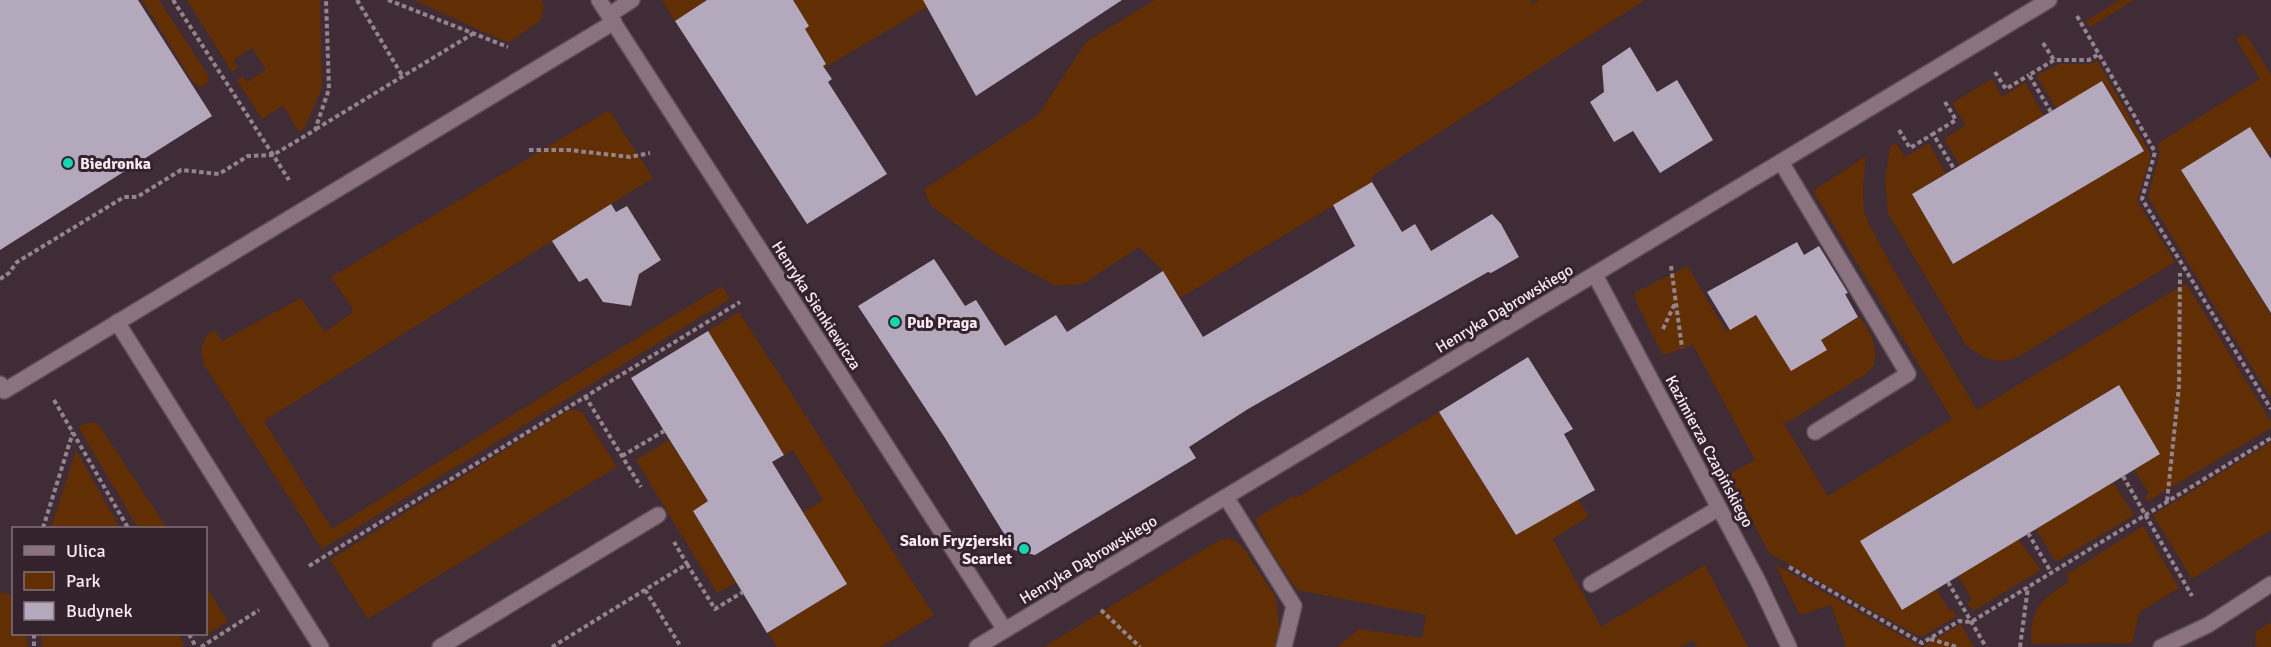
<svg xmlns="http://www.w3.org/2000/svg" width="2271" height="647" viewBox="0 0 2271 647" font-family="Signika,sans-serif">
	<rect width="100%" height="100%" fill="#3f2c36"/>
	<g fill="#622e03">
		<polygon points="142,0 159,0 208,75 209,82 200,88 196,83 194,84"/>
		<polygon points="187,0 320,0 322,88 304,129 299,132 283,106 262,119 237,80 243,76 247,82 266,70 252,48 233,60 238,68 232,72"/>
		<polygon points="414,0 542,0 544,7 540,21 508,43"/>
		<polygon points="662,0 707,0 675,21"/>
		<polygon points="793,0 939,0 824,68 823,66 826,63 805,29 809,26"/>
		<polygon points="1155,0 1530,0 1533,4 1539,0 1645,0 1372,176 1372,182 1180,298 1163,271 1139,247 1083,284 1056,286 997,254 931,206 924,189 1038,115 1086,42"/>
		<polygon points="2120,0 2134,0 2090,27 2086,21"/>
		<polygon points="2245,33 2271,75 2271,152 2268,154 2250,127 2181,170 2271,315 2271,398 2148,197 2160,152 2157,144 2260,79 2236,39"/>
		<path d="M2097,60L2150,153V159L2137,201L2175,262L2016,358C1996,365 1982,358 1966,345L1888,213L1885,181L1890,146L1896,143L1905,157L1929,143L1946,174L1912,194L1953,264L2144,151L2103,81L2057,109L2036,76L2059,64H2090Z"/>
		<polygon points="1992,79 2002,97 2025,82 2044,116 1960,166 1944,139 1966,125 1952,103"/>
		<path d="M609,110L653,178L264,421L332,529L555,388L722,286L730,299L322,549L204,365C199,351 201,338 214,330L222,341L301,298L325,332L354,311L331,277Z"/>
		<path d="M1866,156L1863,190L1864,211L1869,224L1895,272L1977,410L2186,283L2271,422V428L2148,501L2145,497L2149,493L2134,469L2118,385L1861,541L1902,610L1936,589L1950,611L1953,609L1956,617L1923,636L1916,635L1769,553L1728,475L1755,460L1693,345L1663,355L1638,306L1634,293L1687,266L1726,331L1756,315L1821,340L1859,317C1870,331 1878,346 1874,365L1866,374L1785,424L1770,401L1828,496L1952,419L1813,191Z"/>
		<polygon points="739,312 934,615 881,647 777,647 768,633 846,584 803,512 823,500 793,450 784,455 708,331"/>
		<polygon points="570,409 582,412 617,467 368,619 330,560"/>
		<polygon points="1439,412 1516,535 1578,499 1589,516 1553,539 1601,627 1705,565 1748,647 1697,647 1693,640 1681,647 1337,647 1359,629 1422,638 1426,615 1297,590 1270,550 1255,519 1293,496 1296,498"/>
		<polygon points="94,422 101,428 167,528 138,528 79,428 84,424"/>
		<polygon points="669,440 708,501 693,511 736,583 717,593 636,460"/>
		<polygon points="2271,442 2271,530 2192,579 2153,515"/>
		<polygon points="76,450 120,528 51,528"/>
		<polygon points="2113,482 2134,515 2056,562 2036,529"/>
		<path d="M2143,526L2179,588L2139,613L2132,643L2031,644C2030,610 2040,598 2070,582L2066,575Z"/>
		<polygon points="1228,538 1237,542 1245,550 1276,598 1280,635 1278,647 1044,647 1218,541"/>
		<polygon points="2018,539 2041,570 1973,611 1967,603 1972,599 1958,576"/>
		<polygon points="1775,564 1921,647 1922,647 1846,647 1831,605 1800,615"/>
		<polygon points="206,587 228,621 202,638 199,634 206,634"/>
		<polygon points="0,592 13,595 14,634 26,634 28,647 0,647"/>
		<polygon points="2271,622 2271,647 2257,647 2254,641 2257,638 2254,633"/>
		<polygon points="1961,624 1974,647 1922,647"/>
		<polygon points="41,634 178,634 184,645 181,647 42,647"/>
	</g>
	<g fill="#b4a8bd">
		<polygon points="0,0 138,0 212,116 0,250"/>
		<polygon points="707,0 793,0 809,26 805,29 826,64 823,66 832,79 828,82 887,174 807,224 675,21"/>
		<polygon points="923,0 1122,0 976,96"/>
		<polygon points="1630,47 1657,92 1677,80 1713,140 1660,173 1633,131 1614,142 1590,102 1604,92 1602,66"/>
		<polygon points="2102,81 2144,151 1953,264 1912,194"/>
		<polygon points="2250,127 2271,159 2271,313 2181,170"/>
		<polygon points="1372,182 1402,232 1415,224 1431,251 1492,214 1501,224 1519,257 1491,273 1488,272 1248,409 1189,447 1196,458 1035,555 1014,550 945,438 858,306 934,259 965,306 976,300 1005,346 1056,315 1067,332 1163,271 1203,337 1355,246 1333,205"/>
		<polygon points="611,204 616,212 627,206 661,260 639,274 631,306 603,302 587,278 579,282 552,241"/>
		<polygon points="1797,242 1804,255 1819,246 1848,293 1845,294 1858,317 1821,340 1827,350 1791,371 1756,315 1730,330 1707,292"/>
		<polygon points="708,331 784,455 772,462 847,584 767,633 693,511 708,501 631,378"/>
		<polygon points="1528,357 1573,429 1564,434 1595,490 1516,535 1439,412"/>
		<polygon points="2119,385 2160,454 1902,610 1860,541"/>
	</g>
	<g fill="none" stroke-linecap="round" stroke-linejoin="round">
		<g stroke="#5c4c55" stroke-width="18">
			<g id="lane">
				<polyline points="609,15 632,0"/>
				<polyline points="1781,162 1908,374 1815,432"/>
				<polyline points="117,322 321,647"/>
				<polyline points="0,384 4,391 614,22"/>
				<polyline points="1226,497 1294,606 1284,647"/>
				<polyline points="1591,584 1719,508"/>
				<polyline points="440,647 658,515"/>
			</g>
		</g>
		<g stroke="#5c4c55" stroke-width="18">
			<g id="street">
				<polyline points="599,0 1005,630"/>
				<polyline points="1595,275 1758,581 1789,647"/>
				<polyline points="977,647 2049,0"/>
				<polyline points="2161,647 2208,625 2271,584"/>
			</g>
		</g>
		<g stroke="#94848d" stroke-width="4" stroke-dasharray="4.5 3" stroke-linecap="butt">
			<polyline points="173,0 273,155 315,130 329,89 326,0"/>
			<polyline points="357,0 403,77"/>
			<polyline points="388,0 508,47"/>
			<polyline points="2077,16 2155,152 2142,199 2271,409"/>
			<polyline points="2043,43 2054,60"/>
			<polyline points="1995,72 2006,89 2029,75"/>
			<polyline points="1945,102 1956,120 1933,134 1954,169"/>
			<polyline points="2051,112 2029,75 2054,60 2089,60 2099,54"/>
			<polyline points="316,129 474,33"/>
			<polyline points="1899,130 1910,148 1933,134"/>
			<polyline points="529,150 569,150 630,157 650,153"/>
			<polyline points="1671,266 1682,348"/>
			<polyline points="0,279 9,273 17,262 124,197 137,197 181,170 219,174 248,156 273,155 289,180"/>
			<polyline points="1663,329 1675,303"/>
			<polyline points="585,396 641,487"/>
			<polyline points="54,400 128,528"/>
			<polyline points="622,456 664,431"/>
			<polyline points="2123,476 2192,596"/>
			<polyline points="2167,501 2179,386 2180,273"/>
			<polyline points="43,528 73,432"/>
			<polyline points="2028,533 2051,572"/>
			<polyline points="687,564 715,609 743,592"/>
			<polyline points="309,566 740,302"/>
			<polyline points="1789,567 1922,643 1959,621 1971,622 2271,438"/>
			<polyline points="1948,582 1986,647"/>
			<polyline points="645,590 681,647"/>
			<polyline points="1101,610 1140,647"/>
			<polyline points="34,634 34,647"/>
			<polyline points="189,634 196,647"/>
			<polyline points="1930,639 1957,647"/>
			<polyline points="201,647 259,610"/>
			<polyline points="552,647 687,564 674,542"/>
			<polyline points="2020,647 2028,587"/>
		</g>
		<use href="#lane" stroke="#8a737f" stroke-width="15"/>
		<use href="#street" stroke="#8a737f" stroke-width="15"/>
	</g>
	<g fill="#16d5b3" stroke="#34222c" stroke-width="2">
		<circle cx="68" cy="163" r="6"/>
		<circle cx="895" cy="322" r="6"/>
		<circle cx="1024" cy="549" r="6"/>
	</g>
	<g text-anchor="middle" stroke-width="6" stroke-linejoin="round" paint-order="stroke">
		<g font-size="16" font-weight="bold" fill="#f7eaf1" stroke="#34222c" text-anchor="start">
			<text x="80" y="169">Biedronka</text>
			<text x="907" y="328">Pub Praga</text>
			<text x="1012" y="546" text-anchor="end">Salon Fryzjerski<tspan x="1012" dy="18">Scarlet</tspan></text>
		</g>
		<g font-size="16" fill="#f7eaf1" stroke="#34222c">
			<text transform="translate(817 305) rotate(57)" y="6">Henryka Sienkiewicza</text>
			<text transform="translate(1504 308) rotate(-31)" y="6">Henryka Dąbrowskiego</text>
			<text transform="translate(1710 451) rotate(62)" y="6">Kazimierza Czapińskiego</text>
			<text transform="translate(1088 559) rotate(-31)" y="6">Henryka Dąbrowskiego</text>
		</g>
	</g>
	<rect x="12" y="527" width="195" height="108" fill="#34222c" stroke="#82727b" stroke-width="1.5"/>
	<rect x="24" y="546" width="30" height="9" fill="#8a737f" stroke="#82727b" stroke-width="1.5"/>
	<text x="66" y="557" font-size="18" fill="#f7eaf1">Ulica</text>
	<rect x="24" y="572" width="30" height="18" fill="#622e03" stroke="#82727b" stroke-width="1.5"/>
	<text x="66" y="587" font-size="18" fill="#f7eaf1">Park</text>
	<rect x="24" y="602" width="30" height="18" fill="#b4a8bd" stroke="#82727b" stroke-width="1.5"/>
	<text x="66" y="617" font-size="18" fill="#f7eaf1">Budynek</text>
</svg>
